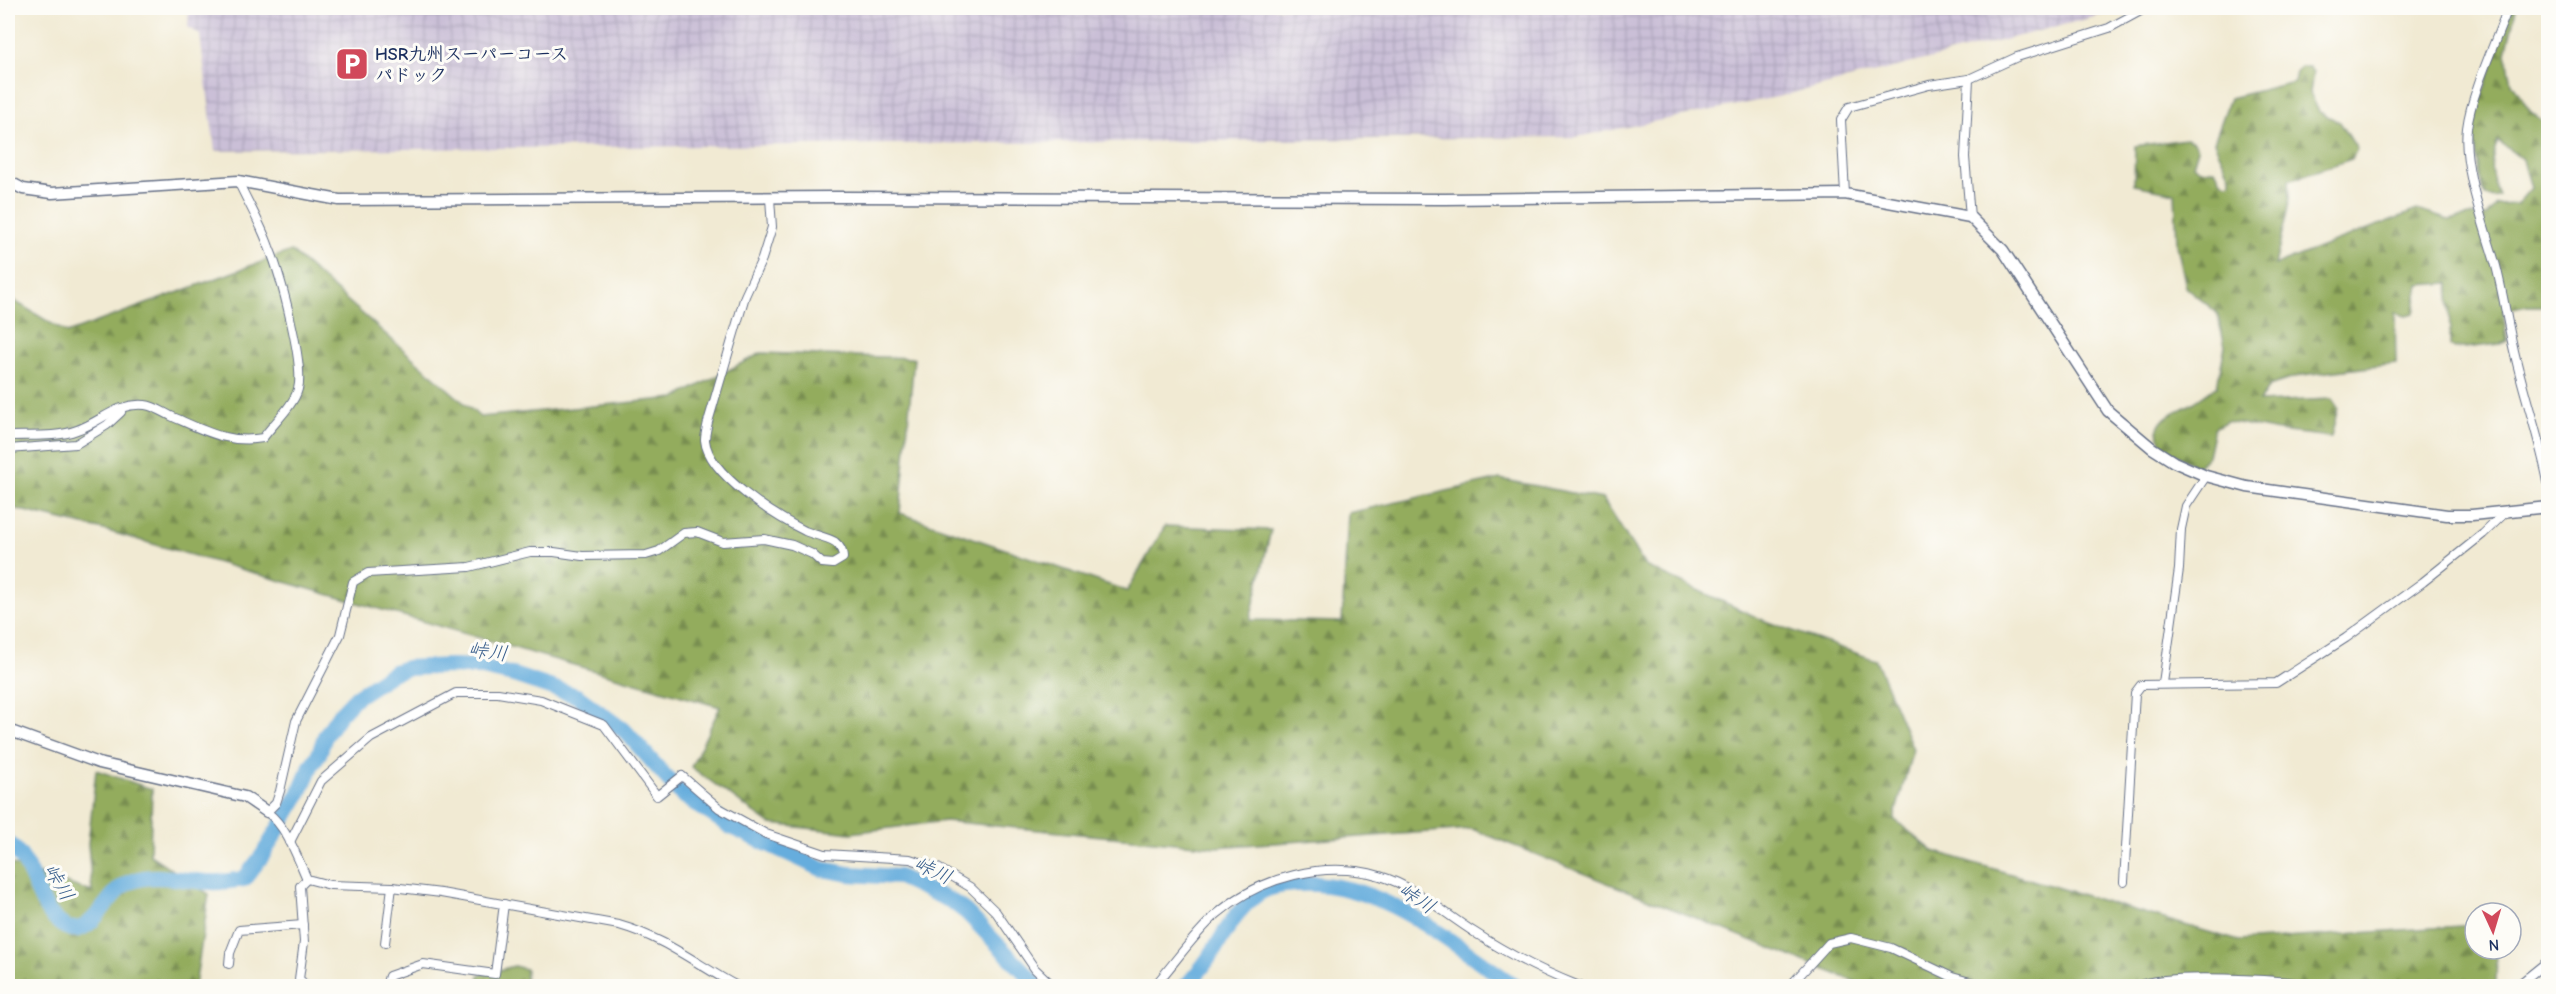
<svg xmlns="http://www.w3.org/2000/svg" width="2556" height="994" viewBox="0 0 2556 994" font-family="'Comic Neue','Klee One',sans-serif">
	<defs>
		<pattern id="industrial-grid" width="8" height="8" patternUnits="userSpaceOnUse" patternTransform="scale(1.5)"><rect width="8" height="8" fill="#cabfd7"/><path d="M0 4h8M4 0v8" fill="none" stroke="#ada4bb"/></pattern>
		<pattern id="forest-firs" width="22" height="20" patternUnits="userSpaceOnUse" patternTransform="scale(1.5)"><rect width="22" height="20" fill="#93ac5d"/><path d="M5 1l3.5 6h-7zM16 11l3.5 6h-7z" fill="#778c50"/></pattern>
	</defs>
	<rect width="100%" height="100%" fill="#fdfcf7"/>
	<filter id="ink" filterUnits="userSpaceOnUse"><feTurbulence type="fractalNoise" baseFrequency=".0167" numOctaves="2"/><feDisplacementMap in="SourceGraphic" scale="12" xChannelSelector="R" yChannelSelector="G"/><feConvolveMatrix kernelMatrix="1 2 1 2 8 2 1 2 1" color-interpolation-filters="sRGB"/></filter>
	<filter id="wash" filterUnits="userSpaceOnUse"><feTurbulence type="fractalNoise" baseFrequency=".008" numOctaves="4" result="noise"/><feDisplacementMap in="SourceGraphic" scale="24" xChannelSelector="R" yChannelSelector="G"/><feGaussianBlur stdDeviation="1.35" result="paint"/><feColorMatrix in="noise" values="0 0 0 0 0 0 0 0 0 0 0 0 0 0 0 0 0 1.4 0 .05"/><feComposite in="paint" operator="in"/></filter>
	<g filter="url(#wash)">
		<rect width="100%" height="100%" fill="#f1ead3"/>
		<polygon fill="url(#industrial-grid)" points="189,8 2124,8 2118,11 1777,97 1577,137 215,151 200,35 188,27"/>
		<g fill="url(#forest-firs)" stroke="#576e5e" stroke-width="1.5">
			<path d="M2512,8L2516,9L2506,53L2512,83L2530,111L2548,125V306H2527L2503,311L2507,341L2500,344L2455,349L2450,346L2449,283L2419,285L2414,314L2406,316L2395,313L2396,364L2302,375L2269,386L2259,402L2332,399L2338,408L2331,437L2278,431L2227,421L2214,428L2208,456L2197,467L2163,447L2157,431C2163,413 2178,412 2193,403C2201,398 2209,392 2217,386L2225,346L2217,313L2186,287L2177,245L2175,193L2134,185L2135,146L2186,139L2194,142L2198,149L2193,165L2200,170L2215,169L2221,181L2227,183L2230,182V176L2214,142L2230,98L2294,82L2296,72L2301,67H2309L2313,72L2310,93L2319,112L2340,122L2357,149L2352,159L2289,180L2290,198L2275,265L2417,210L2449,220L2470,216H2486L2496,205L2517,204L2531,188L2523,160L2498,141C2488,164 2490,173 2499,196L2494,198L2486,196L2482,190L2472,124Z"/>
			<polygon points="291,251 480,417 675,398 761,353 914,358 900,513 1127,591 1165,526 1271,530 1250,620 1342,622 1348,513 1500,479 1603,499 1645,566 1765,621 1876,660 1913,749 1894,819 1933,851 2239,941 2475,925 2475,949 2497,949 2496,986 1866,986 1472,829 1216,847 945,821 851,833 770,824 691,767 720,707 104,530 12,508 8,504 8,297 67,333"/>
			<polygon points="96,770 152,789 150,855 209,894 195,986 8,986 8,863 92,892 88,844"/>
			<polygon points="514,966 526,969 525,986 477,986 479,975"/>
		</g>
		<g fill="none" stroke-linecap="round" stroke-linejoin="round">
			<g stroke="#66addd" stroke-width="16">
				<path d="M8,843C33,861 34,899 56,920C89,952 105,891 130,882C156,871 185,882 212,882C222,883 233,880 244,879L262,856L299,794L311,766L319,754L325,736L339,715L356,697L394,672L407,668L451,666L478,667L513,675L577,696L626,732L681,794L731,827L822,869L849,874L899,877L951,901L966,912L1038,986"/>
				<path d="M1186,986C1191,980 1198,973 1203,966C1222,942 1232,912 1258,894C1269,886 1284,885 1297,884C1381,879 1449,942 1515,986"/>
			</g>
		</g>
	</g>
	<g filter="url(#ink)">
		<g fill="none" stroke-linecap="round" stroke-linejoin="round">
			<g stroke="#667087" stroke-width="10">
				<g id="minor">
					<path d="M2508,8C2496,41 2471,94 2467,128C2462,167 2485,227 2496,266C2504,297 2508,328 2516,359C2526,401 2540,441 2548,482"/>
					<polyline points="1969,79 1965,157 1970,217"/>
					<polyline points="1845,194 1841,120 1849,107 1929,85 1969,79 2017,57 2109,28 2146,8"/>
					<path d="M8,436C30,435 56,438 77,430C101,422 117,402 145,405C154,406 163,412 171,416C203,430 227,444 263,438C273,424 294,405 298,389C305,365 280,273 269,247C261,224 248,203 238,181"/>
					<polyline points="8,449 76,444 107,425 121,412"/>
					<polyline points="2163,683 2179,569 2181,529 2186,506 2206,476"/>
					<polyline points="290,842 321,781 371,738 456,693 498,693 541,700 604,725 657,796 682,776 719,808 766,834 825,854 910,859 938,868 970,887 996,912 1035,969 1053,986"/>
					<polyline points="2124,882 2135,693 2141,685 2276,683 2346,638 2423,582 2483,534 2507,511"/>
					<polyline points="385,943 392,887"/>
					<polyline points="229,964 230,953 239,930 303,925"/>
					<path d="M1157,983C1176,961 1195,933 1217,914C1260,877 1325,860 1380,876C1414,886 1444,913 1474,932C1506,953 1544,972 1579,986"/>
					<polyline points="307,986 299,979 304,942 300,886 307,879"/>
					<polyline points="386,986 389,976 423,964 495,974 504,904"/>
					<path d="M737,986C696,964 665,938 619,925L441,893L392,887L330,885L307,879C297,857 287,827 267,812L276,803L280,791L296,721L340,635L353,582L368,573L469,567L530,552H554L582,556L646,555L659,551L684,533L697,532L723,542L764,539L792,545L812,554L822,563L833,564L843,558C843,552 840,546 835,542C827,537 814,535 805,531C777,517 708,475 705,440C705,435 707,427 708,422L745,296L762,259L772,227L770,198"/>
					<polyline points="1790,986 1829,943 1851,938 1891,948 1952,977 1985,986"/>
					<path d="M2138,986C2165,972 2285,980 2318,986"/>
					<polyline points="2517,986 2548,961"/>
				</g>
			</g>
			<g stroke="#667087" stroke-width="13">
				<g id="tertiary">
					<polyline points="8,181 23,189 52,193 238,181 339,200 837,197 1445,199 1845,194 1970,217 2003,250 2108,411 2152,448 2174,462 2206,476 2247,487 2447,515 2472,515 2548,507"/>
					<polyline points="8,730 99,763 245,797 267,812"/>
				</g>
			</g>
			<use href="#minor" stroke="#fff" stroke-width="8"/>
			<use href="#tertiary" stroke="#fff" stroke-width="10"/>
		</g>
	</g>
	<defs>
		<g id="parking-square" transform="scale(1.725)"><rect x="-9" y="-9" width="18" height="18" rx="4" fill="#d1495b" stroke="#fdfcf7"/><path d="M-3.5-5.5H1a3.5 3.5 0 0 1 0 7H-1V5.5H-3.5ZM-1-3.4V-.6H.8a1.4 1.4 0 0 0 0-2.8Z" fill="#fff"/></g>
	</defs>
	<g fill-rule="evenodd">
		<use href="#parking-square" x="352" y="64"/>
	</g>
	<g text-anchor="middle" stroke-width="6" stroke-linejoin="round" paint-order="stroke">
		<g font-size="18" font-weight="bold" fill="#1b2f5e" stroke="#fdfcf7" text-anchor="start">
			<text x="375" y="60">HSR九州スーパーコース<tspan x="375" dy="21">パドック</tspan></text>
		</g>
		<g font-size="20" font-style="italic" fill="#355b8a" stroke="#fdfcf7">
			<text transform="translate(488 651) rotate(7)" y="7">峠川</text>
			<text transform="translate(933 870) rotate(24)" y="7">峠川</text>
			<text transform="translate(59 882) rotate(59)" y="7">峠川</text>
			<text transform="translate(1417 898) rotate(33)" y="7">峠川</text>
		</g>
	</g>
	<rect width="2556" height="994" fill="none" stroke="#fdfcf7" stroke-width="30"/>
	<g transform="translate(2493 931) rotate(176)"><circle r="28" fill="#fdfcf7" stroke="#a3aaba" stroke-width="1.5"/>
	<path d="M0-4.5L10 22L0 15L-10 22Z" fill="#d1495b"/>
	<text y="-9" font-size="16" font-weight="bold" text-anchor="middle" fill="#1b2f5e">N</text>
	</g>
</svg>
